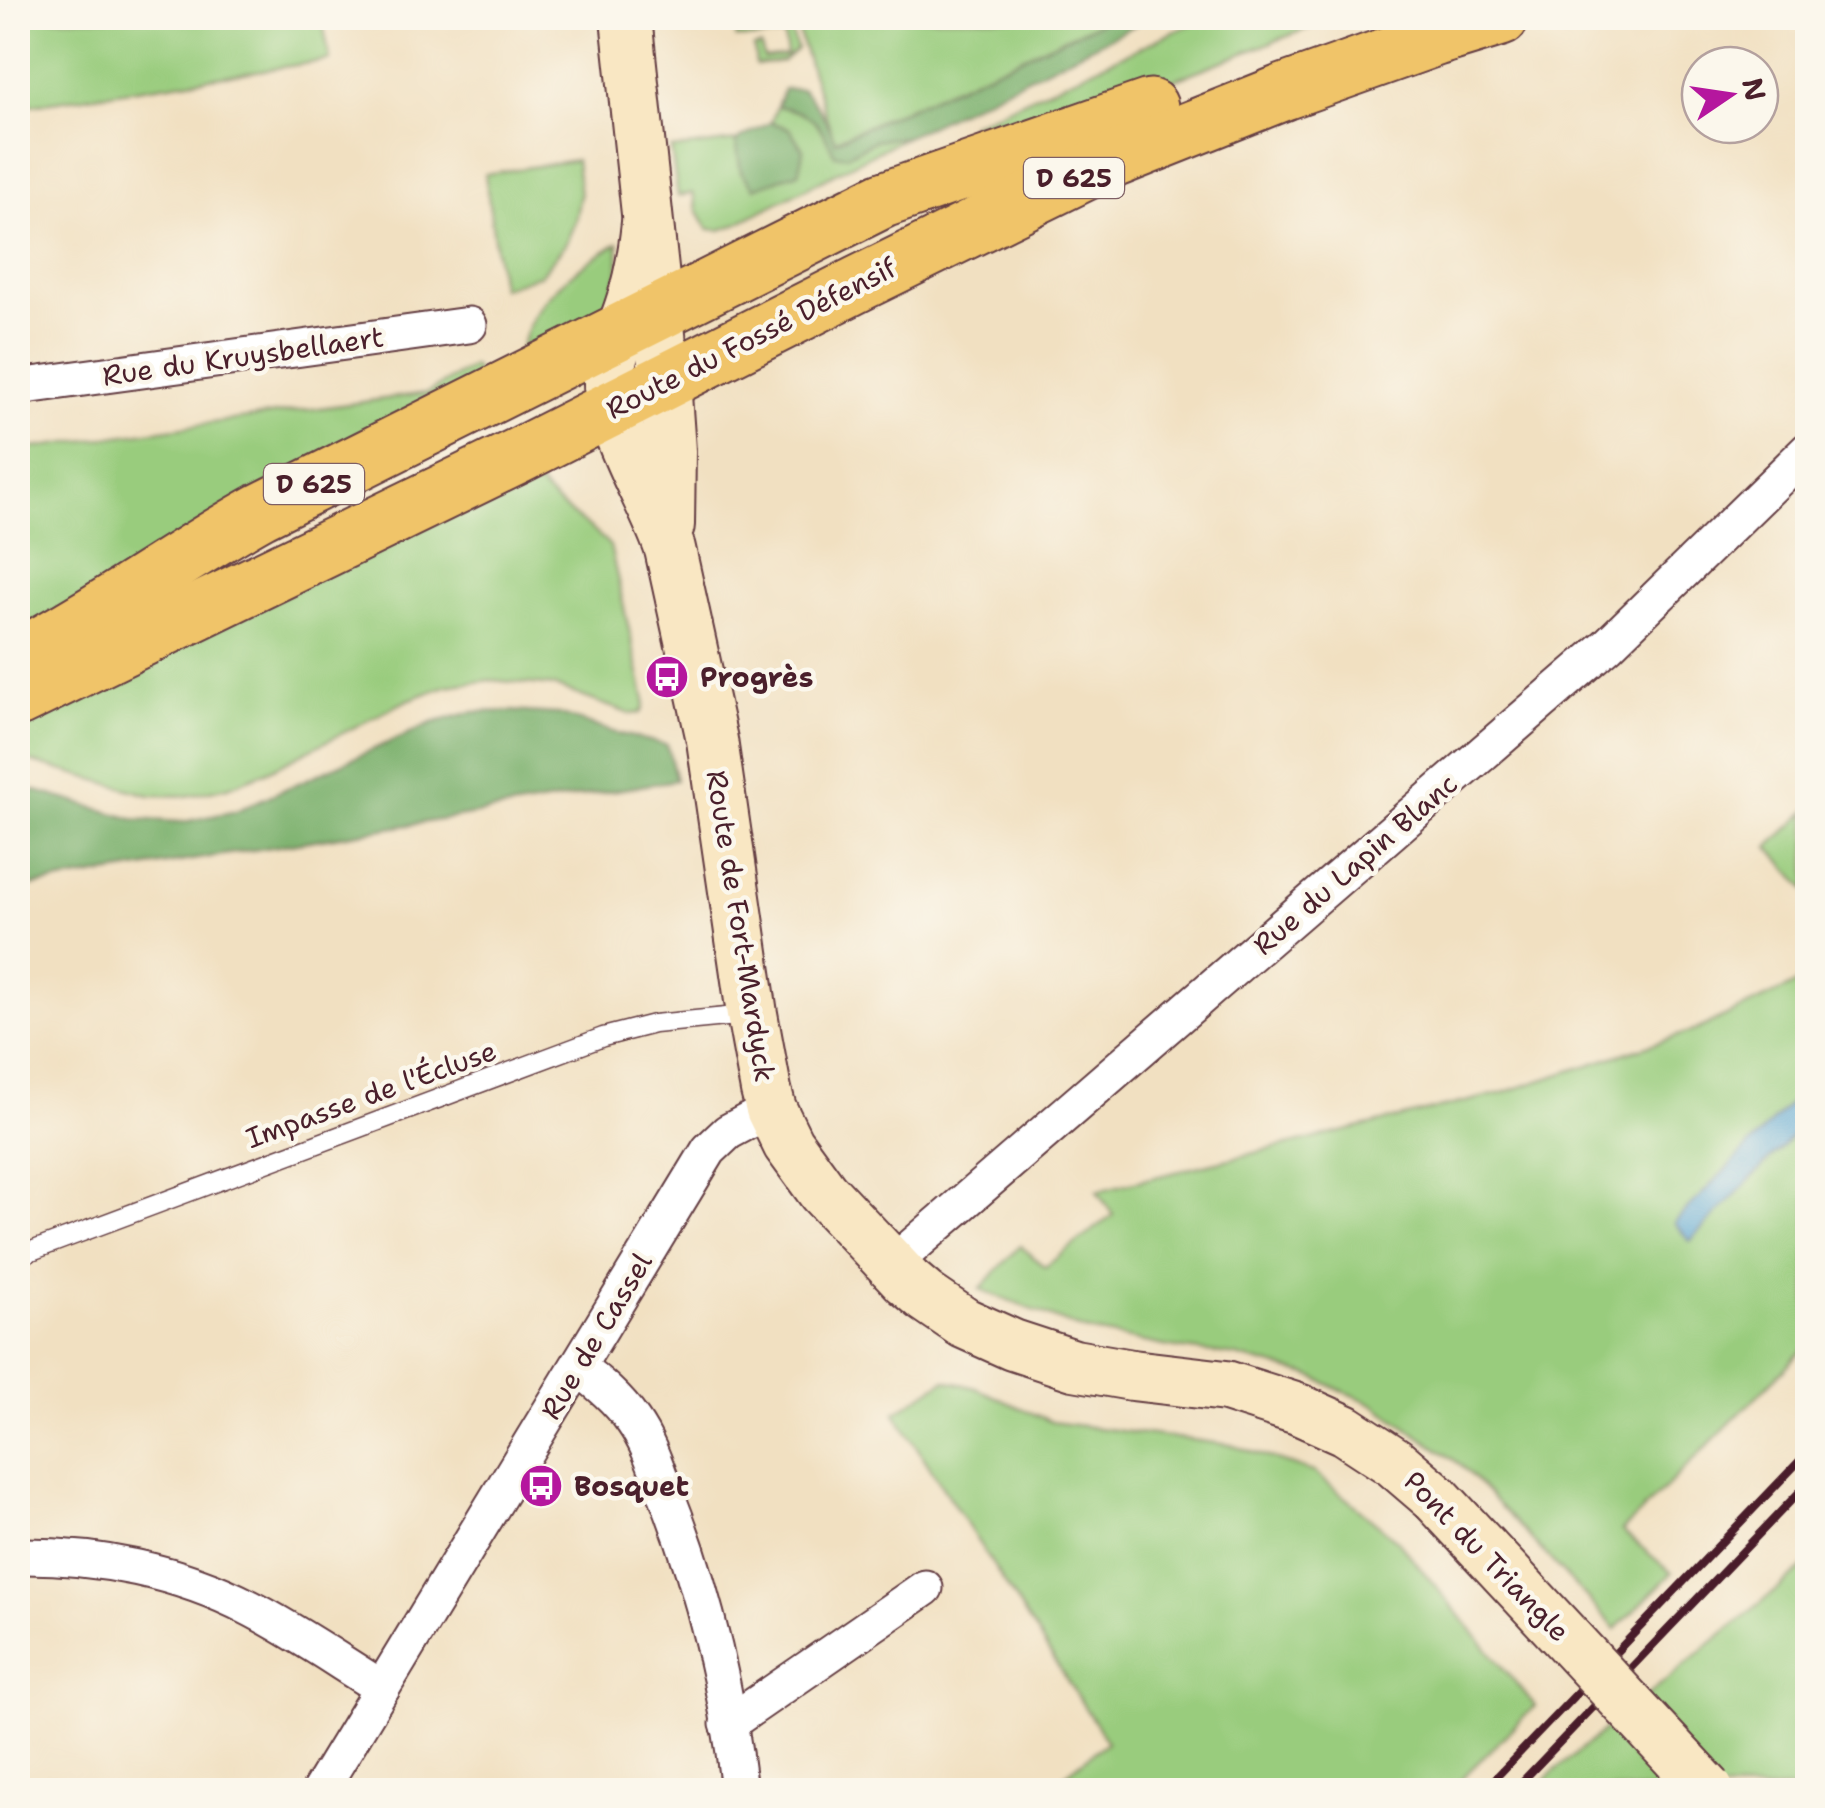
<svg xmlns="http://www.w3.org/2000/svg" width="1825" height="1808" viewBox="0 0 1825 1808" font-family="'Shantell Sans',sans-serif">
	<rect width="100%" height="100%" fill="#fbf7ec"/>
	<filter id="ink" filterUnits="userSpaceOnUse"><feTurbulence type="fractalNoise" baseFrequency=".01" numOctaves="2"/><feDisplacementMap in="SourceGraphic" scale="20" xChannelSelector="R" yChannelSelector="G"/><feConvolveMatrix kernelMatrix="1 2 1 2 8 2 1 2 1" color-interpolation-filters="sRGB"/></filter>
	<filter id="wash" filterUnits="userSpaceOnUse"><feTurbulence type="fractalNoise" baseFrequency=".0048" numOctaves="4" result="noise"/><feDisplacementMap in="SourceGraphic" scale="40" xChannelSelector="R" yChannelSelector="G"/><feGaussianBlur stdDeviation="2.25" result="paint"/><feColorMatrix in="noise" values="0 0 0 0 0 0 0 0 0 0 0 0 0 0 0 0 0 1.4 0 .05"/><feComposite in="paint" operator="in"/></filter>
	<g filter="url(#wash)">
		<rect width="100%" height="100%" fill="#f1e0c1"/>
		<g fill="#99cc7d" stroke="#727654" stroke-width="2.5">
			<polygon points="18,18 322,18 330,60 18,107"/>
			<polygon points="736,18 787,18 797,49 783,61 756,65 754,47 761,46 764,58 787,55 784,35 760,38 736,38"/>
			<polygon points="794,18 1110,18 834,141"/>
			<polygon points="1204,18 1335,18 1184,76 872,183 739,245 921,150 924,154 975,131 970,125"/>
			<path d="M777,106C818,113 820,129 848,155L876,140L906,137L732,226L721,230L708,229L697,210L693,193L678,196L671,149L736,141L741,172H799L803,150L790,129L771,122Z"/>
			<polygon points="576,160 580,195 575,222 565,245 540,275 501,288 485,174"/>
			<path d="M618,243L619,271L606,311L519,361C526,302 571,272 618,243Z"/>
			<polygon points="473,366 482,378 18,634 18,450 427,393"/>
			<path d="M533,472C542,500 590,523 610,546L645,700L644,708L641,713L630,714L554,686L491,680L446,686L408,700L266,772L228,787L187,796L149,795L29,761L18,767V726Z"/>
			<polygon points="1807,811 1807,891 1769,847"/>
			<polygon points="1807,979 1807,1086 1674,1223 1691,1240 1807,1121 1807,1346 1622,1531 1672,1573 1616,1629 1461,1465 1373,1404 1308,1375 1236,1356 1169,1347 1084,1330 980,1289 1020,1246 1045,1267 1113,1215 1097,1191 1502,1093 1696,1030"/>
			<polygon points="945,1380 976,1388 1052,1422 1231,1445 1314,1472 1397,1540 1535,1706 1450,1790 1046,1790 1107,1742 895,1413"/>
			<polygon points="1807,1565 1807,1790 1536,1790 1552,1773"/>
		</g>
		<g fill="#7ab06c" stroke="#62684c" stroke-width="2.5">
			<path d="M1110,18H1150L906,137L876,140L848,155H835C819,123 814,113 777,106L784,89H802C818,105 827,120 835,141Z"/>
			<polygon points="771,122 790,129 803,150 799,172 754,188 741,172 736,141"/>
			<polygon points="511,711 559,714 613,732 667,745 676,780 458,817 18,888 18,798 34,790 133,819 183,822 236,811 432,723 472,712"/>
		</g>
		<polygon fill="#59a5d1" stroke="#52627e" stroke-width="2.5" points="1807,1086 1807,1121 1690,1241 1674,1223"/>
	</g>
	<g filter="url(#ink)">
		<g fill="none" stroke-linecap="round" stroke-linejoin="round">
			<g stroke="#633c42" stroke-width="21">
				<polyline id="lane" points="18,1256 603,1037 654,1024 747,1015"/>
			</g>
			<g stroke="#633c42" stroke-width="39">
				<g id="street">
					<polyline points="18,387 469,325"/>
					<polyline points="891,1265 1608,645 1808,450"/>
					<path d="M578,1367C598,1383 618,1399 633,1421C648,1442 656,1467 665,1491C703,1586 727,1689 739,1790"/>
					<path d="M18,1556C97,1555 179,1571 250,1608C295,1631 338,1661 382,1688"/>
					<polyline points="728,1724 925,1588"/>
					<polyline points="320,1790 709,1150 728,1132 771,1109"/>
				</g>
			</g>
			<g stroke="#633c42" stroke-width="54">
				<g id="secondary">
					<polyline points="626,18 665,381 670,451 669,525"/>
					<path d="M647,223C644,252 640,279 630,307C624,326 614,345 610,366C600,421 653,496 670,549L712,740L752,1014L766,1090L771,1109L788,1144L823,1192L907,1281L926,1297L964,1323L1013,1345L1074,1365L1132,1375L1226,1386L1298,1409L1345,1430L1394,1462L1436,1498"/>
				</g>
			</g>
			<g stroke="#633c42" stroke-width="59">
				<g id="primary">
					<path d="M18,657C102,613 178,557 261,511L883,200L1150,107"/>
					<polyline points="18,699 518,456 858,284 1098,166 1284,92 1436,38 1501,18"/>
				</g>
			</g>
			<use href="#lane" stroke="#fff" stroke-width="18"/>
			<use href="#street" stroke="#fff" stroke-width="35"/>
			<use href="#secondary" stroke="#f9e7c3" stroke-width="50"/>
			<use href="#primary" stroke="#f0c469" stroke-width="55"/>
			<g stroke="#4a1f2b" stroke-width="8">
				<polyline points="1484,1790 1808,1452"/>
				<polyline points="1514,1790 1808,1483"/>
			</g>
			<g stroke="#633c42" stroke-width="54" stroke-linecap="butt">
				<polyline id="secondary-bridge" points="1436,1498 1708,1790"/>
			</g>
			<use href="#secondary-bridge" stroke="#f9e7c3" stroke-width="50"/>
		</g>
	</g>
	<defs>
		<g id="bus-disc" transform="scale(2.25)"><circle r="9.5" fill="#b5179e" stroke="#fbf7ec"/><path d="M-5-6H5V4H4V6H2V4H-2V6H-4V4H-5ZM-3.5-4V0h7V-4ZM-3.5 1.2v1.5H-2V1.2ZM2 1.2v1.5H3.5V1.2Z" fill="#fff"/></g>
	</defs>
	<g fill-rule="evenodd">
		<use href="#bus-disc" x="667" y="677"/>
		<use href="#bus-disc" x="541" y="1486"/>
	</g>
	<g text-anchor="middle" stroke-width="9" stroke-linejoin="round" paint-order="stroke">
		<g fill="#fbf7ec" stroke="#7f6065" stroke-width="2.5">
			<rect x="1024" y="158" width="100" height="40" rx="8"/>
			<rect x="264" y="464" width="100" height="40" rx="8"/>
		</g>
		<g font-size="25" font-weight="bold" fill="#4a1f2b">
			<text x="1074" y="187">D 625</text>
			<text x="314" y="493">D 625</text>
		</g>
		<g font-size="28" fill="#4a1f2b" stroke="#fbf7ec">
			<text transform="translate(751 338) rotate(-27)" y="10">Route du Fossé Défensif</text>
			<text transform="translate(243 356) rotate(-8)" y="10">Rue du Kruysbellaert</text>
			<text transform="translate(1355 864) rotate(-41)" y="10">Rue du Lapin Blanc</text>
			<text transform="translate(741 926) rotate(81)" y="10">Route de Fort-Mardyck</text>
			<text transform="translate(371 1094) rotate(-20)" y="10">Impasse de l'Écluse</text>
			<text transform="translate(596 1336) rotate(-59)" y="10">Rue de Cassel</text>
			<text transform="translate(1487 1556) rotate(46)" y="10">Pont du Triangle</text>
		</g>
		<g font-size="28" font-weight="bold" fill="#4a1f2b" stroke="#fbf7ec" text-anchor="start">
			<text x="700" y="687">Progrès</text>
			<text x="574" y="1496">Bosquet</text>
		</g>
	</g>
	<rect width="1825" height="1808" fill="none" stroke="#fbf7ec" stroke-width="60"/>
	<g transform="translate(1730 95) rotate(77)"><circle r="48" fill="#fbf7ec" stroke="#b4a19f" stroke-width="2.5"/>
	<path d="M0-8L18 38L0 25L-18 38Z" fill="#b5179e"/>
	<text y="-15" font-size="28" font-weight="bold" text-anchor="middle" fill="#4a1f2b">N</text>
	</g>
</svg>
